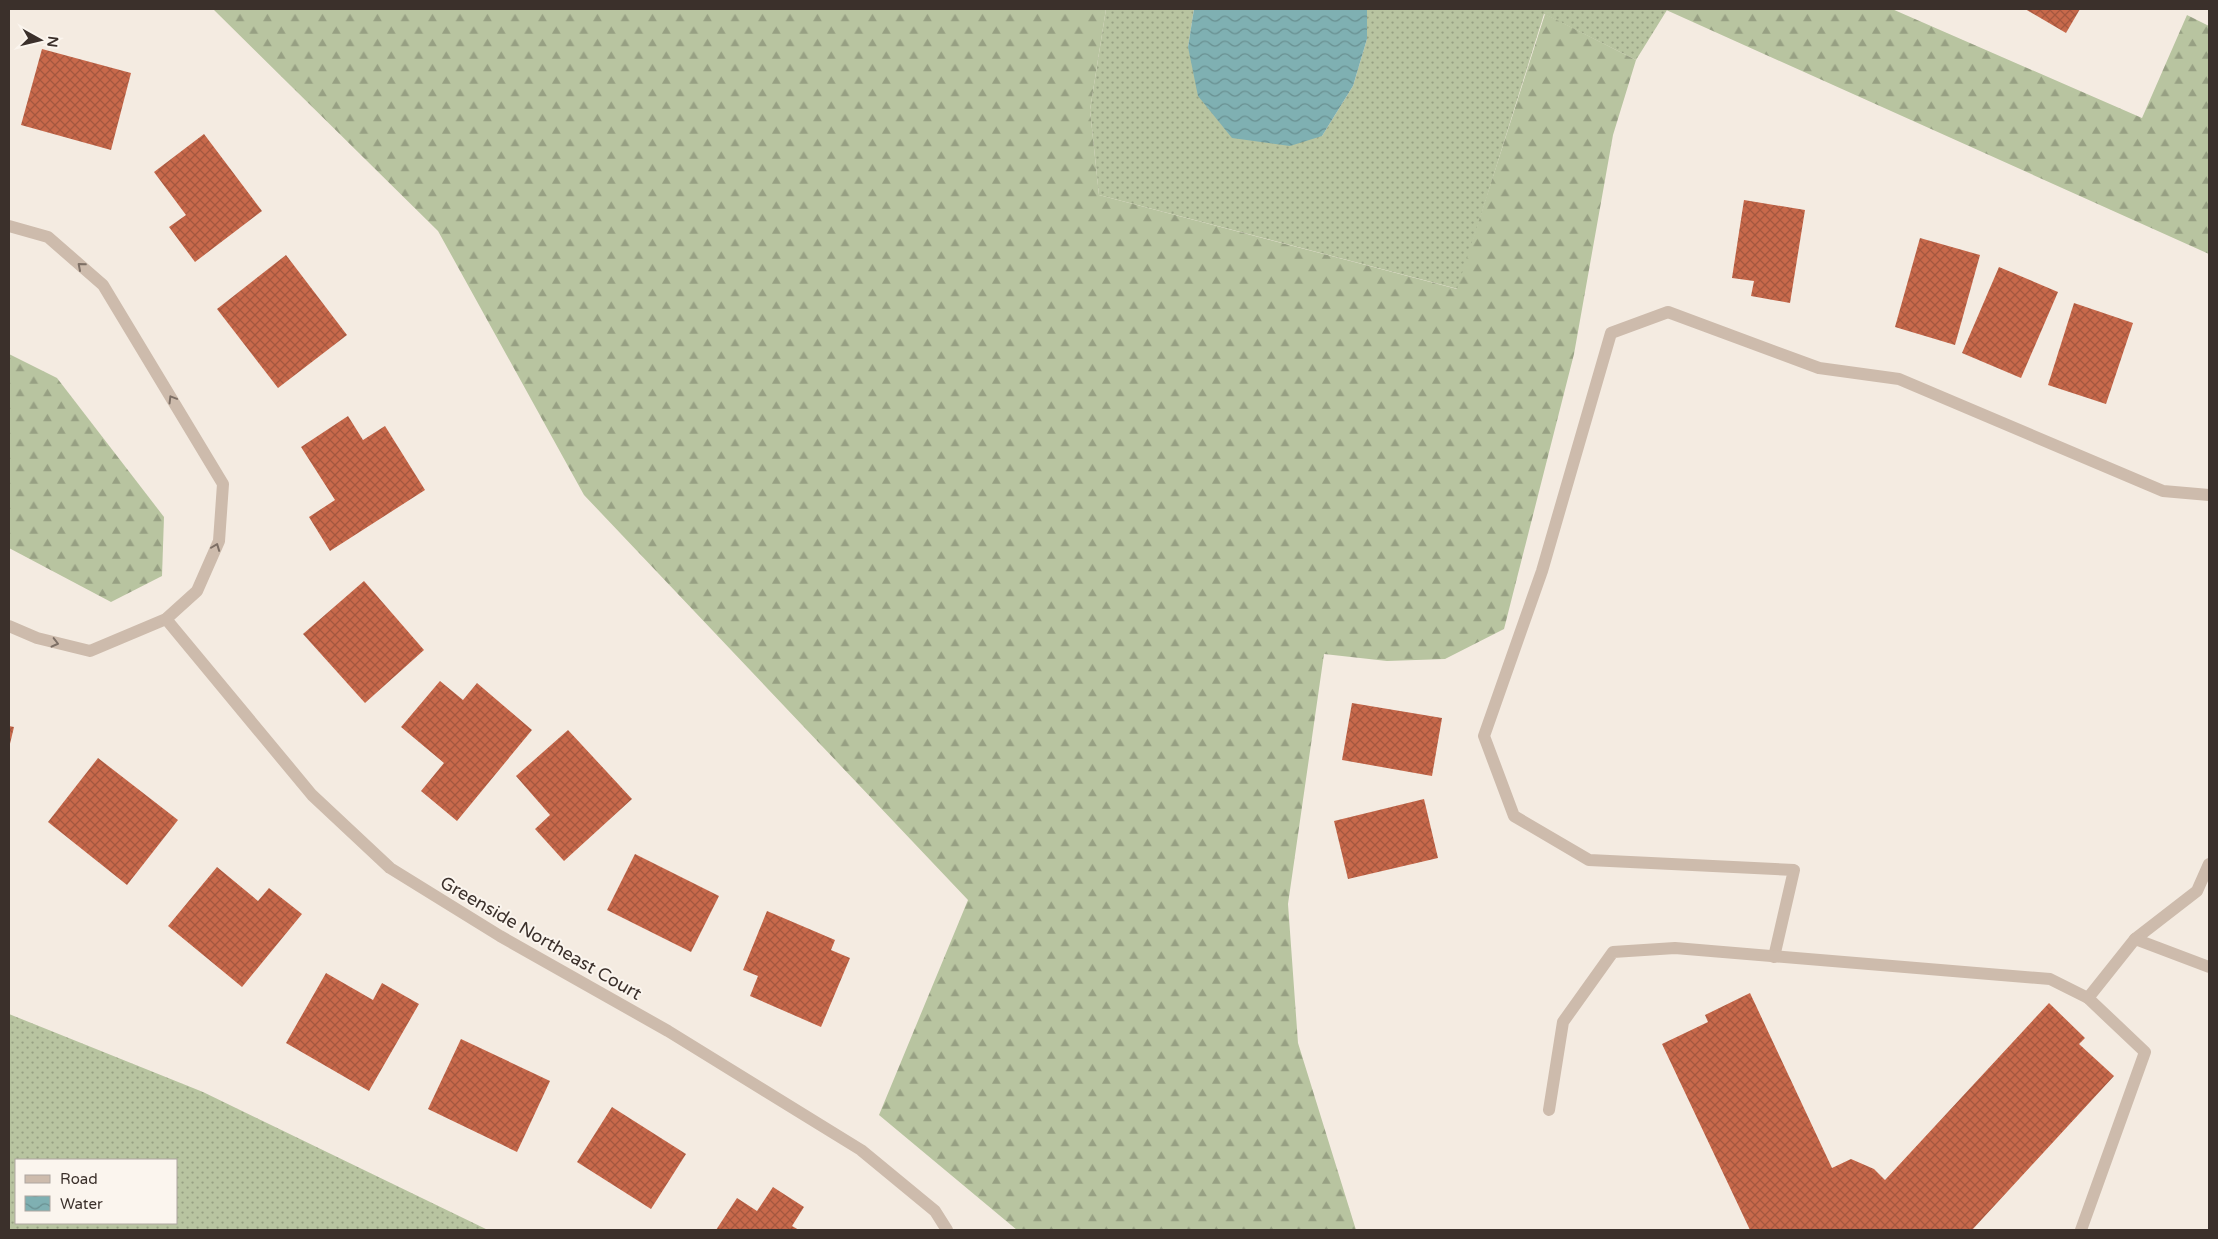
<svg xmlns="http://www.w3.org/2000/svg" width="2218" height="1239" viewBox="0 0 2218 1239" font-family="'Varela Round',sans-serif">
	<defs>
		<pattern id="grass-dots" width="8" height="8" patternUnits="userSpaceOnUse" patternTransform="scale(1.25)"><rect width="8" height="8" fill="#b8c4a0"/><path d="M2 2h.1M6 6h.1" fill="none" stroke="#97a083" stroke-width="1.8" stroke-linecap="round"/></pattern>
		<pattern id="forest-firs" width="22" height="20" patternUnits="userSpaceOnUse" patternTransform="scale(1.25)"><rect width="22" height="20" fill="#b8c4a0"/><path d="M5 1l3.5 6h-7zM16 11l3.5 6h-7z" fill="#97a083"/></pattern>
		<pattern id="water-waves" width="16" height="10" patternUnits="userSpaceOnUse" patternTransform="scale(1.25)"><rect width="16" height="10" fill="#7fb0b2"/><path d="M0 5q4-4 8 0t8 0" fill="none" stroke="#699091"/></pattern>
		<pattern id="building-cross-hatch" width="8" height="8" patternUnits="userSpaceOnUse" patternTransform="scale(1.25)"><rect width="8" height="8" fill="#c8694b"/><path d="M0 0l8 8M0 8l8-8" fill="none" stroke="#a4573f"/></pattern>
	</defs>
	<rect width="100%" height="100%" fill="#f4ebe1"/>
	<g fill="url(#grass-dots)" fill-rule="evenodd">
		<polygon points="1106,9 1194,9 1188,47 1322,136 1353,86 1367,39 1367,9 1667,10 1636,60 1544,14 1458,289 1099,195 1090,110"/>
		<path d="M9,1014L203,1092L488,1230H9ZM16,1160H176V1223H16Z"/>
	</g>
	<g fill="url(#forest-firs)">
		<polygon points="213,9 1106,9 1090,110 1099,195 1457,289 1545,14 1636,60 1613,135 1574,354 1504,629 1445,659 1387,661 1324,654 1288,904 1298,1043 1356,1230 1017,1230 879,1115 968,900 584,495 438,231"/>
		<polygon points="1664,9 1892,9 2142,118 2187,15 2209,26 2209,254"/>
		<polygon points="9,354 57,378 164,517 162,576 111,602 9,548"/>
	</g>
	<polygon fill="url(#water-waves)" points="1194,9 1367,9 1367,39 1353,86 1322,136 1290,146 1232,138 1198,96 1188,47"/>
	<g fill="url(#building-cross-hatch)">
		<polygon points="2025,9 2080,9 2066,33"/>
		<polygon points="42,49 131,73 111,150 21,125"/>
		<polygon points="204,134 262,211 195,262 169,227 186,215 154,172"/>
		<polygon points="1744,200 1805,210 1790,303 1751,296 1754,281 1732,278"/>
		<polygon points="1920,238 1980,255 1955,345 1895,327"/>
		<polygon points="286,255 347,335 278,388 217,309"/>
		<polygon points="1999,267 2058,292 2021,378 1962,353"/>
		<polygon points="2074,303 2133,323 2106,404 2048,385"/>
		<polygon points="348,416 363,440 385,426 425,490 330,551 309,517 335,500 301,447"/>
		<polygon points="364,581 424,650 365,703 303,634"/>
		<polygon points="440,681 463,700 477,683 532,730 457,821 421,791 444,763 401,727"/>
		<polygon points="1352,703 1442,718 1432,776 1342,760"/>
		<polygon points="9,726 14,727 9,748"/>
		<polygon points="568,730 632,799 564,861 535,829 550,815 516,776"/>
		<polygon points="98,758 178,820 127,885 48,822"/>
		<polygon points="1424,799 1438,858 1348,879 1334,821"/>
		<polygon points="635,854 719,896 691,952 607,910"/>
		<polygon points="217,867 258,901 269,888 302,914 242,987 168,926"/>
		<polygon points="767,911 835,940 831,950 850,958 821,1027 750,996 758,976 743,970"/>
		<polygon points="326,973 373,1000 382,983 419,1004 369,1091 286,1043"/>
		<polygon points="1750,993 1832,1168 1851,1159 1874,1169 1885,1180 2049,1003 2085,1038 2079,1044 2114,1076 1972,1230 1750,1230 1662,1044 1708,1022 1705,1015"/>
		<polygon points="461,1039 550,1081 517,1152 428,1109"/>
		<polygon points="612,1107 686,1154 651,1209 577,1162"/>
		<polygon points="773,1187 804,1207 792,1226 799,1230 716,1230 737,1198 757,1211"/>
	</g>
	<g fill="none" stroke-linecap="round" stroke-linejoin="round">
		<g stroke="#cdbbac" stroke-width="12">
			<polyline points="2135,939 2197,891 2209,864"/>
			<polyline points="1774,957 1794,870 1589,860 1514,816 1484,736 1542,571 1611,333 1668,312 1819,368 1899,379 2163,491 2209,495"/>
			<polyline points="2088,998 2135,939 2209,967"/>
			<polyline points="1549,1110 1563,1022 1613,952 1675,948 2050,979 2088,998 2145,1052 2081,1230"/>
		</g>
		<g stroke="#cdbbac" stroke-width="12">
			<polyline points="9,226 48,237 103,285 223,484 219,541 197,591 166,619 90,651 37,638 9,626"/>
			<polyline points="166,619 312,795 390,868 500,936 668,1031 861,1150 935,1211 947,1230"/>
		</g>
	</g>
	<defs><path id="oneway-chevron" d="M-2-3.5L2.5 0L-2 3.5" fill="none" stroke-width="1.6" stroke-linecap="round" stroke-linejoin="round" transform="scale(1.25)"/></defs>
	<g stroke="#7d6f65">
		<use href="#oneway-chevron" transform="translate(81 266) rotate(-139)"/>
		<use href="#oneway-chevron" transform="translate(172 399) rotate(-121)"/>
		<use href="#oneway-chevron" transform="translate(216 547) rotate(-69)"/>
		<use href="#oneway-chevron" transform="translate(55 643) rotate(14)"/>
	</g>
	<g text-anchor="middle" stroke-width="4" stroke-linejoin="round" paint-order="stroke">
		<g font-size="18" fill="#3b302b" stroke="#fbf5ee">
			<text transform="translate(541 938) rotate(30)" y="6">Greenside Northeast Court</text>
		</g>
	</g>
	<rect width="2218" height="1239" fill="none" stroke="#3b302b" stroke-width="20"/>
	<rect x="15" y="1159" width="162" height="65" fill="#fbf5ee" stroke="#aea6a0"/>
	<rect x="25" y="1175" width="25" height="8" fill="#cdbbac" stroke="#aea6a0"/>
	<text x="60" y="1184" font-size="15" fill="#3b302b">Road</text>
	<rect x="25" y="1196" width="25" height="15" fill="url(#water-waves)" stroke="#aea6a0"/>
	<text x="60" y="1209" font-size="15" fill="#3b302b">Water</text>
	<g transform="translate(40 40) rotate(98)" stroke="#fbf5ee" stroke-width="4" paint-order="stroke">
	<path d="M0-4L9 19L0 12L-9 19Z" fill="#3b302b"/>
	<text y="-8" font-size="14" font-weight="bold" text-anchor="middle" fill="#3b302b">N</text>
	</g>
</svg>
